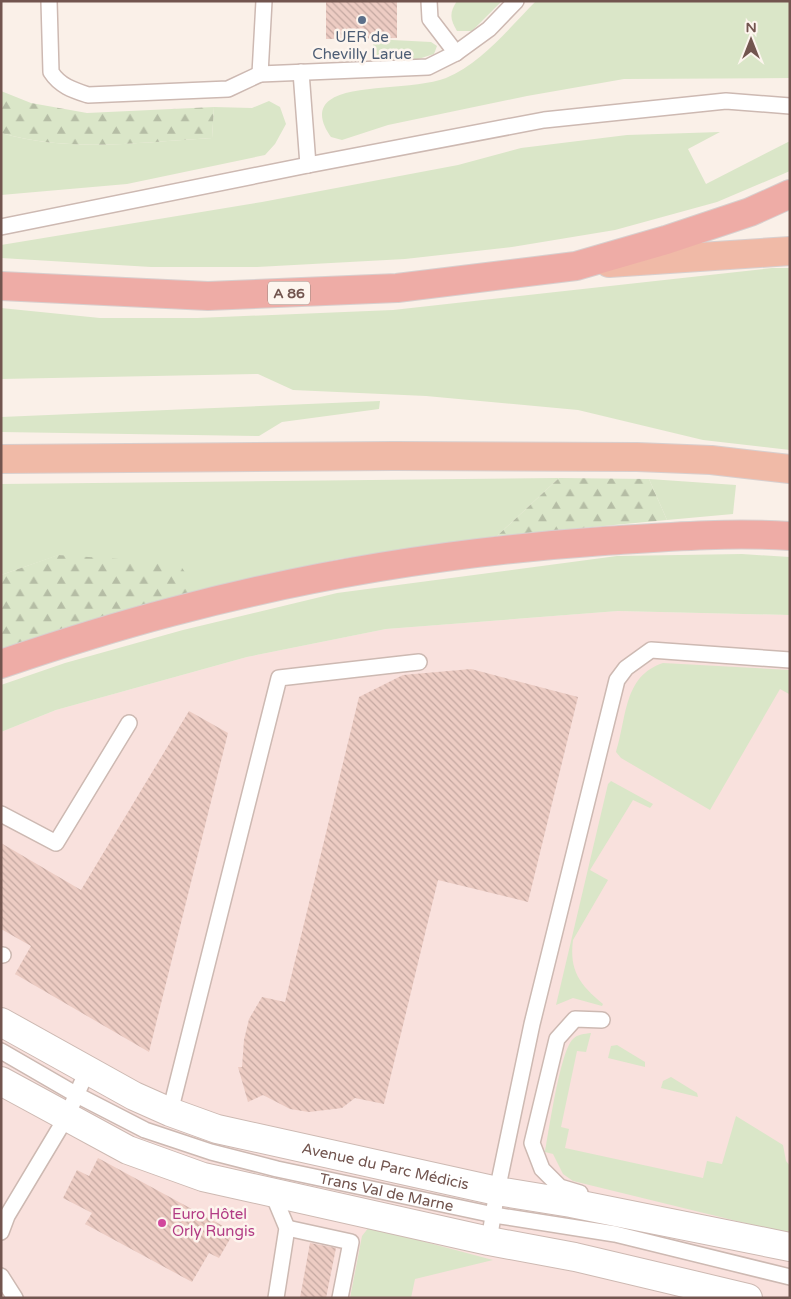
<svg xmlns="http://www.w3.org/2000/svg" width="791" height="1299" viewBox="0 0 791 1299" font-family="'Varela Round',sans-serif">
	<defs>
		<pattern id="forest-firs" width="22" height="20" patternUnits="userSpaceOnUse" patternTransform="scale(1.25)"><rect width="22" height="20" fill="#dae6c8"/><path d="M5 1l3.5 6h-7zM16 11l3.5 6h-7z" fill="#b5bda5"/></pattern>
		<pattern id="building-back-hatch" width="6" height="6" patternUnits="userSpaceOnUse" patternTransform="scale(1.25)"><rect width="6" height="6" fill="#edccc3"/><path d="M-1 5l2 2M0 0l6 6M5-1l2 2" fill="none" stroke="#c4a8a1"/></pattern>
	</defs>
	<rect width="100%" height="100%" fill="#faf0e8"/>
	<polygon fill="#f9e1dd" points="618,611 790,615 790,1298 1,1298 1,732 56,710 247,657 386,629"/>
	<g fill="#dae6c8">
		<path d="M457,1H502L472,31H457C450,19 449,13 457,1Z"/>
		<path d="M536,1H790V78L624,79L527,96L388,125L342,140L331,137C323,126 316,110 330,100C351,84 415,90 446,78C482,63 509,28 536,1Z"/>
		<polygon points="373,39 431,42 437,46 434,54 412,61 374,61"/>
		<path d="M269,101L280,107L286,124L275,144L265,155L127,184L1,195V133C70,153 141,142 212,138L214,107L252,108Z"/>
		<polygon points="720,132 688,149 706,184 790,141 790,171 717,202 615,230 512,247 405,259 257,267 151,267 1,258 1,245 262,202 458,165 521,148 627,135"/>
		<polygon points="772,268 790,268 790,450 703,440 578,410 426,396 293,390 258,374 1,379 1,308 100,318 197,318 393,310"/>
		<polygon points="380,401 379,409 282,422 259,436 1,432 1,417"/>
		<polygon points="559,478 497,536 339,559 197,591 59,555 1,575 1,484"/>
		<polygon points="649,479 736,485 733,514 667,520"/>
		<polygon points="742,554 790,557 790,615 618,611 386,629 247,657 56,710 1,732 1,685 65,663 183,630 337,593 617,556"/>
		<path d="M663,663L790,670L789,694L780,689L710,810L621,758L616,752C627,718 623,676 663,663Z"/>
		<path d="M611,781L653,804L650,808L633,800L590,870L608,880L573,940C569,971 580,985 603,1004L602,1006L573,998L556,1005L608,784Z"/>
		<path d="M591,1033L586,1052L577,1051L561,1127L569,1129L565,1148L703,1178L707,1161L722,1164L736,1116L783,1145L786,1161L790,1166V1234L573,1181L563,1174L553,1154L545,1152C549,1131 560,1051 573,1039C578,1034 584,1034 591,1033Z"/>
		<polygon points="617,1045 645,1062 645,1067 608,1058 611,1046"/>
		<polygon points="671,1077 697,1093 698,1097 661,1088 663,1081"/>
		<polygon points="369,1227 493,1260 415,1279 411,1298 350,1298 362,1236"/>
	</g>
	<g fill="url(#forest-firs)">
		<path d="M1,91L31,103L87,113L214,107L212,138C142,142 70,153 1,133Z"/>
		<polygon points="559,478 649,479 667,520 497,536"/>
		<polygon points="58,555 179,563 197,591 103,617 1,649 1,575"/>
	</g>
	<g fill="url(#building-back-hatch)">
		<polygon points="326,1 397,1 397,38 326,39"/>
		<polygon points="471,669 578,697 528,902 438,880 384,1104 355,1098 342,1108 309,1112 290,1109 263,1095 248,1102 238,1067 242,1067 244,1040 249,1019 262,997 285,1002 359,697 403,675"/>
		<polygon points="189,711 228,733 149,1052 15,974 31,946 1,929 1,843 81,890"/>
		<polygon points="98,1158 234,1232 219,1258 209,1253 192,1282 85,1224 92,1213 63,1198 77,1170 89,1176"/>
		<polygon points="310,1243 336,1248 326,1298 300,1298"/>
	</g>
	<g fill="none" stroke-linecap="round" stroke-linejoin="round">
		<g stroke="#cdb9b2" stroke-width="18">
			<g id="service">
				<path d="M49,1L51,72C60,86 73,90 88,95L228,89L260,74"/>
				<polyline points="264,1 260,74 428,67 456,53 489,29 516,1"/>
				<polyline points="429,1 430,19 456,53"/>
				<polyline points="301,72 308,165"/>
				<polyline points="1,227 308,165 544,120 726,101 790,106"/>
				<polyline points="1,814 56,843 129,723"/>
				<polyline points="1,955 3,955"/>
				<path id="s1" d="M1,1051L77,1095L145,1130L211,1152L277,1169L494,1215L615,1234L790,1277"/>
				<polyline points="170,1112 279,678 419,662"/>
				<polyline points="272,1192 287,1228 276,1298"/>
				<polyline points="580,1193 560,1187 542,1169 532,1143 557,1039 575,1019 602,1020"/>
				<polyline points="287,1228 351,1242 340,1298"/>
				<polyline points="1,1232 7,1216 67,1116 87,1071"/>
				<polyline points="489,1241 497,1191 532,1024 617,680 626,668 651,650 790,660"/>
				<polyline points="1,1276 15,1298"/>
			</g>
		</g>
		<g stroke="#cdb9b2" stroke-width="30">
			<g id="tertiary">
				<path id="s2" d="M1,1022L134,1096L170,1112L217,1129L497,1191L571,1203L790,1247"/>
				<polyline points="1,1081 128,1150 203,1177 489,1241 575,1257 748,1298"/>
			</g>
		</g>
		<g stroke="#d8cfce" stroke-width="30">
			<g id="trunk">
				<polyline points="609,263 790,251"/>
				<polyline points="1,459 394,456 637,457 711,460 790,469"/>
			</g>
		</g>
		<g stroke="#d8cfce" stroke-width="30">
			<g id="motorway">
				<polyline points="1,286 208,296 397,288 576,266 666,240 750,212 790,194"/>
				<path d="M1,664C57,645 114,627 171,612C313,574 458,551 604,541C666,537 728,532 790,536"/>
			</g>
		</g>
		<use href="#service" stroke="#fff" stroke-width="15"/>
		<use href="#tertiary" stroke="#fff" stroke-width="28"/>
		<use href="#trunk" stroke="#f0baa7" stroke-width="28"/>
		<use href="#motorway" stroke="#eeaca6" stroke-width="28"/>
	</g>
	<circle fill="#5c6f8a" stroke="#fdf5ee" stroke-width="2" cx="362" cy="20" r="5"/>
	<circle fill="#d1479c" stroke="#fdf5ee" stroke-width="2" cx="162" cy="1223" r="5"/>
	<g text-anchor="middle" stroke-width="5" stroke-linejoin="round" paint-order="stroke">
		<rect fill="#fdf5ee" stroke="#9c857f" stroke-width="1" x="268" y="281.5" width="42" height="23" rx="4"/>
		<g font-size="14" font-weight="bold" fill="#72554f">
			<text x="289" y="298">A 86</text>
		</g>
		<g font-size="15" fill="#4e5e75" stroke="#fdf5ee">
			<text x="362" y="42">UER de<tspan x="362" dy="17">Chevilly Larue</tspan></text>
		</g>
		<g font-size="15" fill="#72554f" stroke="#fdf5ee">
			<text dy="5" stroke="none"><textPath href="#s2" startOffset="414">Avenue du Parc Médicis</textPath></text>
			<text dy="5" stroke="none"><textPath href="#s1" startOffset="414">Trans Val de Marne</textPath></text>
		</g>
		<g font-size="15" fill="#b23c85" stroke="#fdf5ee" text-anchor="start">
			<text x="172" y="1219">Euro Hôtel<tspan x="172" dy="17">Orly Rungis</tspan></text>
		</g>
	</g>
	<rect width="791" height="1299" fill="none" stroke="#72554f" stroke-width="5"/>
	<g transform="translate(751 40)" stroke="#fdf5ee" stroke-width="4" paint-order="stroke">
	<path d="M0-4L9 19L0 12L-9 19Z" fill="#72554f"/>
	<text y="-8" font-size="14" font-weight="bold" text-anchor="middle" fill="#72554f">N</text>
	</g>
</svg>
